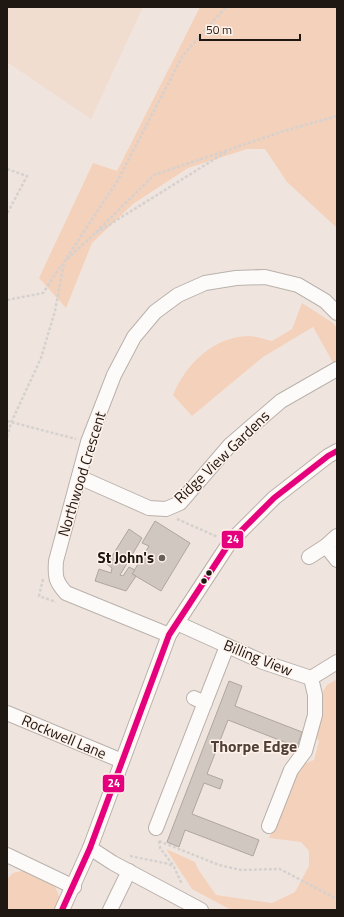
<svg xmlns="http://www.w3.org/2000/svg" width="344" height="917" viewBox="0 0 344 917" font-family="'Titillium Web',sans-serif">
	<rect width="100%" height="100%" fill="#f0e5de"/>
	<polygon fill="#f1dcd0" points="7,7 143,7 91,119 7,62"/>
	<g fill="#f4d1bb">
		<polygon points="200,7 337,7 337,228 287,182 265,149 247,149 188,168 133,204 92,243 66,308 39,278 93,163 117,171"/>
		<path d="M302,303L333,323L337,328V364L335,366L313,327L263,357L192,416L173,395C186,364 213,337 248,336C256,336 265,340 272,341L292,329Z"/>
		<polygon points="337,679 337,910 231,910 192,889 166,849 195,862 198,869 216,895 272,903 295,892 309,866 309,851 301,842 269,838 301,765 314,760 319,741 314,736 320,696 327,685"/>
		<path d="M21,871C35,873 58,880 59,898C59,901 56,907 55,910H7V879L13,873Z"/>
	</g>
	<g fill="#d0c7c1" stroke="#afa6a0">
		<polygon points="155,521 190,543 161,591 132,574 149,546 142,543"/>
		<polygon points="129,529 142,538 120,575 123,576 129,567 135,570 132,574 136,576 126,591 95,581 99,569 111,573 112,568 107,564"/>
		<polygon points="229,681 242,686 235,706 302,732 297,747 228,720 207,774 223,780 220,789 204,783 192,814 259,840 253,856 185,830 179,847 167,842"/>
	</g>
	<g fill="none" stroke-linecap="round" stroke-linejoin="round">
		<g stroke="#b9b1ab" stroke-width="16">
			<g id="minor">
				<polyline points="79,477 149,508 166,509 180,503 230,445 281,401 337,369"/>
				<polyline points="326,546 337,560"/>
				<polyline points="309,557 326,546 337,536"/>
				<polyline points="177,623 263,662 311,678 337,662"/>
				<path d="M169,635L66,593C55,581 55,576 56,561L88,442L114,375L134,337L155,312L178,295L205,283L236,278L265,277L298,285L325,301L337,313"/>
				<polyline points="194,698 205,703"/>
				<polyline points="7,713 122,761"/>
				<polyline points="269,826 291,770 305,751 315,715 315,695 311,678"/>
				<polyline points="156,828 227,646"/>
				<polyline points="90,848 113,863 201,910"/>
				<polyline points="7,855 74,887"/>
				<polyline points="62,910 90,848 169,635 230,542 274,498 328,456 337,451"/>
				<polyline points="110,910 129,871"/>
			</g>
		</g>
		<g stroke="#d5d1cf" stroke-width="2.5" stroke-dasharray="3 2" stroke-linecap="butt">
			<polyline points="7,169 27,176 7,214"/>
			<polyline points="96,233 226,152"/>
			<polyline points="67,259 92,236 154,175 284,131 337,116"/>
			<polyline points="7,300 43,293 62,264"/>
			<polyline points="7,421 76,439"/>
			<polyline points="7,437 11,423 41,358 55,311 64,262 118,180 183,55 226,7"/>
			<polyline points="177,519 218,537"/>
			<polyline points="43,579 39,596 56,602"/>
			<polyline points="159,841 219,865 241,870 280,869 337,899"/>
			<polyline points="159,841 160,848 173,865"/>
			<polyline points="130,856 169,864 174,867 182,884"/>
		</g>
		<use href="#minor" stroke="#fdfbfa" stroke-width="14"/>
		<g stroke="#fff2eb" stroke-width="9">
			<polyline id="bus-1" points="62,910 90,848 169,635 230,542 274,498 328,456 337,451"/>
		</g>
		<use href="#bus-1" stroke="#e5007d" stroke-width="6"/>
	</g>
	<circle fill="#685f59" stroke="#fff2eb" stroke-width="1.5" cx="162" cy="558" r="4"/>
	<g fill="#1e1712" stroke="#fff2eb" stroke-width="1.5">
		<circle cx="209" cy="573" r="3.5"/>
		<circle cx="204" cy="581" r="3.5"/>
	</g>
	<g text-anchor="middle" stroke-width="3" stroke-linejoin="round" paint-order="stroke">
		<g font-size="15" fill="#1e1712" stroke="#fff2eb">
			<text transform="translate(222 457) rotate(-44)" y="5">Ridge View Gardens</text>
			<text transform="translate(82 474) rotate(-73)" y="5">Northwood Crescent</text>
			<text transform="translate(258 658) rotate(22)" y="5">Billing View</text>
			<text transform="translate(64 737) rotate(23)" y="5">Rockwell Lane</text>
		</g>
		<g font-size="15" font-weight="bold" fill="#1e1712" stroke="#fff2eb" text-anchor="end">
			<text x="154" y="563">St John's</text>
		</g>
		<g font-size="16" font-weight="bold" fill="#514036" stroke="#fff2eb">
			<text x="254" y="752">Thorpe Edge</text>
		</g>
	</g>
	<g stroke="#fff2eb" stroke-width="1.5">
		<rect x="221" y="530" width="23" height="19" rx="4" fill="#e5007d"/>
		<rect x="102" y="774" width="23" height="19" rx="4" fill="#e5007d"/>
	</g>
	<g font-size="11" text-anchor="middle" font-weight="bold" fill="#fff">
		<text x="233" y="543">24</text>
		<text x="114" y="787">24</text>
	</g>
	<rect width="344" height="917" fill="none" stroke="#1e1712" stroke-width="16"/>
	<path d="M200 34v6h100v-6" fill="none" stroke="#1e1712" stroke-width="2"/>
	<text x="206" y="34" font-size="12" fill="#1e1712" stroke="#fff2eb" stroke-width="3" paint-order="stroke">50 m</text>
</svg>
